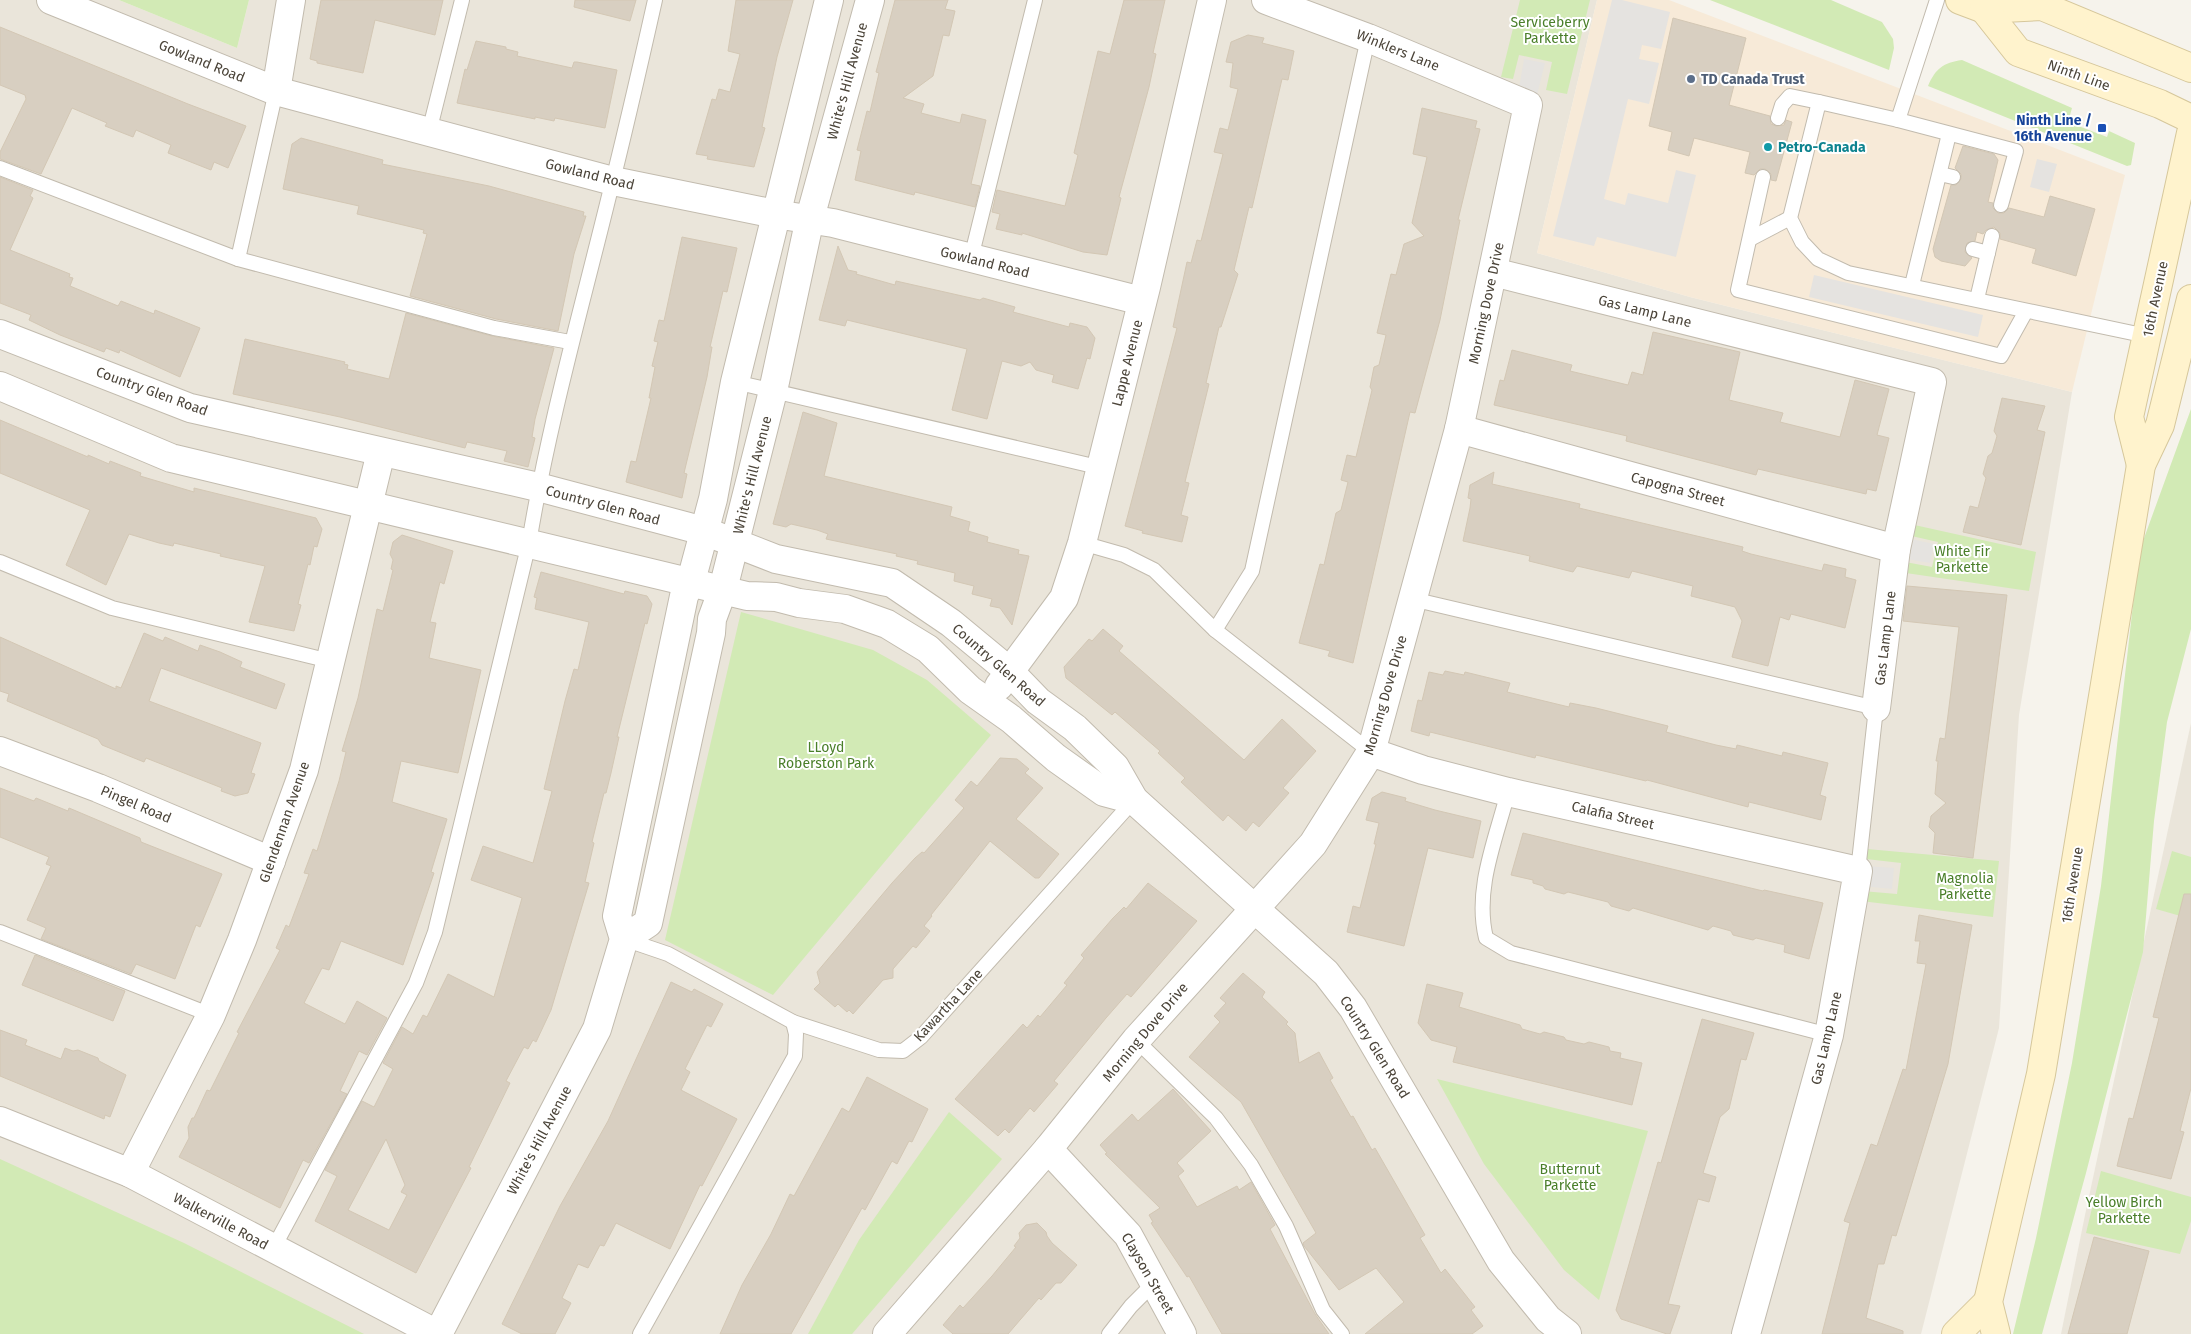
<svg xmlns="http://www.w3.org/2000/svg" width="2191" height="1334" viewBox="0 0 2191 1334" font-family="'Fira Sans',sans-serif">
	<rect width="100%" height="100%" fill="#f6f3ec"/>
	<g fill="#eae5da">
		<polygon points="0,0 119,0 237,48 249,0 1597,0 1537,253 1690,297 2072,392 2019,715 1999,1028 1921,1334 0,1334"/>
		<polygon points="2191,723 2191,1334 2061,1334 2085,1215"/>
	</g>
	<polygon fill="#f7ead8" points="1597,0 1669,0 2125,175 2072,392 1690,297 1537,253"/>
	<g fill="#d2eab5">
		<polygon points="119,0 249,0 237,48"/>
		<polygon points="1520,0 1590,0 1567,94 1546,90 1552,62 1519,55 1513,79 1501,77"/>
		<polygon points="1710,0 1831,0 1882,22 1893,39 1894,48 1889,70"/>
		<path d="M1962,60L2072,108L2068,122L2107,137L2109,131L2135,143L2131,165L2127,166L1928,86C1936,68 1943,63 1962,60Z"/>
		<polygon points="2191,409 2191,629 2167,722 2154,821 2143,952 2086,1173 2042,1334 2013,1334 2036,1238 2072,1063 2101,886 2139,552"/>
		<polygon points="1910,524 2036,552 2029,591 1899,572 1900,561 1932,567 1938,542 1907,535"/>
		<polygon points="741,612 873,650 927,680 991,735 773,995 665,940"/>
		<polygon points="1867,849 1999,861 1993,917 1861,901 1862,891 1897,894 1901,863 1866,859"/>
		<polygon points="2172,851 2191,857 2191,919 2156,909"/>
		<polygon points="1437,1079 1648,1131 1599,1300 1564,1270 1484,1164"/>
		<polygon points="949,1112 1002,1159 852,1334 808,1334 859,1240"/>
		<polygon points="0,1159 184,1243 364,1334 0,1334"/>
		<polygon points="2101,1171 2191,1197 2191,1221 2180,1254 2086,1233"/>
	</g>
	<g fill="#e5e3e0">
		<polygon points="1612,0 1622,0 1670,12 1661,49 1642,45 1639,59 1659,63 1649,104 1628,99 1604,199 1625,205 1628,193 1668,203 1676,170 1696,175 1676,257 1597,237 1594,246 1553,236"/>
		<polygon points="1524,59 1545,63 1537,95 1519,88"/>
		<polygon points="2037,159 2057,164 2049,192 2030,187"/>
		<polygon points="1814,275 1983,315 1978,337 1809,297"/>
		<polygon points="1906,538 1934,544 1930,563 1902,558"/>
		<polygon points="1865,866 1894,868 1892,889 1862,886"/>
	</g>
	<g fill="#d8cfc1" stroke="#d3c7b4" fill-rule="evenodd">
		<polygon points="321,0 443,0 435,35 375,20 363,73 317,63 317,61 310,59"/>
		<polygon points="575,0 636,0 630,21 574,7"/>
		<polygon points="736,0 793,0 777,57 762,127 765,128 754,167 707,159 708,156 696,154 712,99 716,100 719,89 730,92 740,54 728,51"/>
		<polygon points="895,0 948,0 945,9 955,11 949,36 943,35 933,76 903,98 924,104 921,113 960,123 962,114 986,120 971,184 980,186 975,207 915,192 914,195 855,180 861,151 857,150 867,111 870,112 879,73 876,72"/>
		<polygon points="1124,0 1165,0 1153,53 1156,54 1149,87 1119,197 1121,198 1107,255 1083,252 1022,233 1022,235 996,229 1000,214 992,212 997,190 1065,206 1078,155 1074,153 1098,51 1110,54"/>
		<polygon points="1673,18 1746,38 1729,105 1770,116 1771,124 1776,126 1784,125 1786,120 1792,122 1776,181 1771,180 1771,174 1765,169 1760,169 1754,175 1745,173 1750,152 1694,138 1689,156 1668,150 1672,132 1649,126"/>
		<polygon points="0,27 188,104 246,126 228,168 214,162 211,170 168,153 171,145 136,130 133,137 105,126 107,123 72,108 41,174 0,159 0,152 26,99 25,95 0,85"/>
		<polygon points="1248,35 1264,38 1262,43 1294,51 1288,80 1282,79 1252,208 1249,207 1234,270 1238,274 1221,327 1219,327 1206,383 1209,384 1185,482 1189,483 1181,515 1188,517 1182,542 1142,533 1143,531 1125,526 1177,328 1173,327 1187,262 1191,263 1197,240 1201,241 1223,154 1214,152 1220,128 1228,130 1238,89 1230,87 1233,63 1226,62 1231,42"/>
		<polygon points="476,41 506,47 506,49 518,52 517,56 572,68 574,62 577,62 617,70 605,128 555,118 554,121 535,117 535,119 457,103 465,69 467,70"/>
		<polygon points="1422,108 1477,121 1475,128 1480,129 1458,220 1460,220 1440,320 1415,413 1410,412 1353,663 1328,656 1330,651 1299,643 1320,564 1324,565 1336,513 1341,510 1348,482 1341,480 1347,455 1356,457 1372,390 1370,387 1374,367 1379,365 1386,335 1377,333 1391,274 1396,275 1404,244 1424,236 1412,223 1427,157 1413,154"/>
		<polygon points="301,138 383,160 382,164 489,186 584,212 583,216 586,216 574,254 558,331 496,319 410,296 427,234 423,233 424,230 357,214 359,206 283,189 292,144"/>
		<polygon points="1963,146 1994,154 1998,160 1988,202 1993,203 1993,208 1998,213 2004,213 2009,208 2044,217 2050,196 2095,209 2076,276 2032,263 2036,249 2000,239 2000,233 1994,227 1986,230 1983,234 1977,232 1975,241 1967,243 1965,252 1972,258 1965,266 1941,261 1935,257 1933,249 1951,185 1956,185 1961,179 1961,174 1955,168"/>
		<polygon points="0,177 33,190 30,196 33,198 10,250 70,274 69,277 73,278 70,286 118,306 121,301 154,314 155,310 200,328 180,377 120,350 119,353 106,348 104,352 60,335 29,320 31,315 0,303"/>
		<polygon points="682,237 737,248 727,292 723,291 710,347 712,347 707,377 684,473 687,474 682,498 626,482 631,461 636,462 651,398 649,398 655,367 652,366 658,342 654,341 659,320 664,321"/>
		<polygon points="838,246 848,270 857,272 856,274 895,285 896,281 980,300 983,298 1015,307 1013,312 1069,327 1070,323 1087,327 1095,338 1090,359 1087,358 1078,389 1052,382 1054,375 1036,370 1030,362 1021,366 1002,361 987,419 952,410 967,349 847,320 845,326 819,320"/>
		<polygon points="406,313 492,336 554,348 535,419 532,437 535,438 528,467 504,461 507,451 467,442 465,448 340,417 233,394 245,339 345,362 344,364 348,365 347,369 389,379"/>
		<polygon points="1653,332 1740,352 1729,400 1783,413 1780,422 1840,437 1855,380 1889,389 1877,435 1889,438 1876,491 1867,489 1866,494 1758,469 1756,475 1626,441 1627,436 1494,405 1500,380 1504,381 1512,350 1572,365 1570,371 1628,385 1632,372 1643,375"/>
		<polygon points="2002,398 2045,406 2037,430 2045,432 2021,545 1963,532 1970,506 1978,508 1986,478 1983,474 1988,456 1992,453 1997,436 1994,431"/>
		<polygon points="803,412 837,423 824,476 952,507 950,516 970,522 968,531 988,537 987,542 1019,550 1018,554 1029,556 1012,625 1000,608 990,606 992,599 972,594 974,586 954,581 955,573 917,564 918,561 896,556 897,554 826,539 828,534 817,530 791,524 786,527 773,524"/>
		<polygon points="0,420 88,457 88,455 109,464 110,461 141,473 140,476 194,492 194,488 316,518 322,529 317,547 314,546 310,565 308,564 298,604 301,605 294,631 249,622 265,566 220,556 221,554 174,543 173,546 159,543 129,534 106,585 66,565 90,510 0,473"/>
		<polygon points="1494,472 1492,484 1580,504 1579,508 1743,547 1742,551 1751,554 1822,571 1824,564 1846,569 1845,577 1856,580 1845,628 1791,614 1789,620 1780,617 1768,666 1732,657 1742,621 1735,607 1691,596 1693,586 1632,571 1629,578 1577,566 1573,572 1529,561 1530,556 1463,541 1470,508 1471,499 1468,498 1470,485"/>
		<polygon points="402,535 453,551 444,584 440,582 430,622 436,623 429,658 481,670 458,773 401,761 392,802 447,819 431,872 434,873 403,965 341,941 329,970 322,968 304,1003 345,1024 357,1001 387,1018 367,1055 359,1051 340,1091 347,1094 309,1163 303,1160 280,1208 179,1157 189,1138 188,1127 192,1118 194,1118 207,1090 210,1091 239,1033 237,1032 280,950 276,948 286,925 289,927 309,874 304,873 313,849 317,851 339,781 346,752 342,751 358,698 377,609 383,611 393,570 391,569 393,560 390,554 393,542"/>
		<path d="M541,572L624,594L625,591L647,596L652,604L647,624L645,623L617,737H619L611,773L606,793H604L592,842L594,843L585,882L589,883L551,1010L536,1042L533,1040L528,1049L524,1047L506,1081L510,1083L469,1167L471,1168L416,1273L315,1221L337,1176L325,1170L362,1101L374,1107L393,1069L383,1063L402,1027L413,1034L423,1015L427,1017L448,974L494,997L522,898L471,880L483,846L533,863L552,791L544,789L565,701L574,669L578,670L589,622L535,609L537,598L534,597ZM386,1139L405,1185L401,1192L407,1195L389,1230L348,1210Z"/>
		<polygon points="1907,586 2007,595 1973,858 1933,853 1935,833 1929,827 1931,816 1946,803 1935,794 1938,761 1936,761 1940,738 1945,739 1959,627 1903,621"/>
		<polygon points="1103,629 1123,646 1119,651 1244,760 1282,719 1316,751 1283,788 1289,793 1259,827 1253,822 1246,831 1228,815 1223,821 1181,782 1185,778 1158,753 1160,751 1115,712 1112,715 1066,678 1064,667 1089,639 1092,641"/>
		<polygon points="144,633 163,641 165,637 198,651 200,645 220,652 242,662 240,667 285,684 276,709 161,668 149,701 261,743 251,773 255,774 248,793 235,796 221,791 222,788 146,758 144,762 102,745 98,739 7,701 9,694 0,691 0,637 116,689 116,686 121,688"/>
		<polygon points="1445,671 1464,675 1465,672 1510,683 1507,692 1569,707 1570,703 1596,708 1668,726 1666,732 1716,745 1736,749 1737,745 1782,756 1783,752 1828,763 1820,795 1826,797 1821,820 1749,802 1748,807 1647,780 1646,781 1536,755 1535,758 1430,732 1429,736 1411,731 1418,700 1422,701 1429,672 1443,675"/>
		<polygon points="1000,758 1017,759 1029,769 1025,773 1043,788 1016,819 1059,854 1039,878 1035,878 990,841 931,915 932,916 924,926 930,931 916,948 913,946 893,969 893,978 883,980 853,1014 849,1010 847,1012 838,1004 835,1007 814,989 820,983 817,972 892,883 915,858 922,852 924,853 964,808 955,800 971,781 977,786"/>
		<polygon points="0,788 34,801 36,798 68,811 69,808 140,838 141,842 222,874 200,927 196,925 175,979 136,964 131,974 41,939 46,928 27,920 51,866 46,864 49,857 0,837"/>
		<polygon points="1382,792 1406,798 1405,801 1435,810 1481,821 1473,858 1428,848 1404,946 1347,932 1353,906 1360,908 1376,844 1374,844 1379,823 1366,820 1372,798"/>
		<polygon points="1523,833 1763,891 1764,890 1823,903 1809,959 1784,952 1785,945 1756,938 1753,940 1733,935 1731,931 1713,926 1708,930 1633,908 1629,911 1611,906 1608,902 1568,892 1564,894 1545,889 1543,886 1533,883 1533,880 1511,875"/>
		<polygon points="1148,883 1197,921 1131,997 1127,994 1106,1018 1054,1081 1058,1084 1034,1112 1030,1108 1009,1133 1005,1129 998,1136 955,1099 1023,1024 1027,1028 1038,1015 1040,1017 1067,985 1064,983 1084,958 1081,955 1113,918 1124,907 1126,909"/>
		<polygon points="2184,894 2191,894 2191,1088 2180,1131 2184,1132 2171,1179 2117,1166 2129,1118 2133,1119 2159,1018 2153,1017"/>
		<polygon points="1919,915 1972,925 1948,1064 1896,1236 1892,1235 1884,1264 1878,1264 1866,1318 1903,1331 1903,1334 1822,1334 1850,1223 1844,1221 1871,1144 1877,1146 1903,1069 1906,1070 1926,964 1917,963 1920,941 1915,941"/>
		<polygon points="35,955 125,991 113,1021 22,985"/>
		<polygon points="1243,973 1265,992 1262,997 1288,1022 1286,1024 1295,1033 1299,1063 1319,1052 1333,1078 1330,1080 1351,1117 1353,1116 1372,1150 1375,1148 1425,1235 1420,1238 1441,1273 1445,1269 1475,1307 1471,1310 1483,1326 1472,1334 1365,1334 1404,1302 1376,1268 1339,1290 1304,1246 1303,1243 1316,1233 1241,1102 1189,1057 1220,1022 1214,1016 1226,1003 1220,998"/>
		<polygon points="671,982 692,992 694,989 723,1004 711,1027 707,1025 685,1069 690,1072 681,1090 737,1119 702,1186 700,1185 670,1249 616,1223 604,1246 600,1245 588,1268 578,1264 562,1298 571,1303 555,1334 522,1334 502,1324 560,1206 608,1121"/>
		<polygon points="1427,984 1463,993 1459,1007 1520,1025 1522,1029 1540,1034 1544,1032 1564,1037 1566,1040 1584,1044 1589,1042 1609,1047 1610,1051 1621,1053 1620,1058 1642,1063 1632,1105 1453,1062 1457,1047 1431,1040 1418,1023"/>
		<polygon points="1702,1019 1754,1033 1746,1060 1741,1059 1729,1109 1720,1117 1703,1173 1716,1177 1709,1202 1698,1199 1668,1304 1680,1306 1670,1334 1667,1334 1621,1319 1616,1310 1658,1162 1661,1163"/>
		<polygon points="0,1030 27,1040 25,1045 61,1059 65,1048 73,1051 78,1050 98,1058 99,1061 126,1075 110,1117 105,1115 104,1119 0,1076"/>
		<polygon points="867,1077 928,1109 912,1142 909,1141 897,1164 892,1161 865,1210 862,1208 791,1334 720,1334 742,1285 771,1234 790,1194 794,1196 842,1108 849,1112"/>
		<polygon points="1173,1089 1211,1131 1177,1163 1184,1171 1178,1176 1197,1207 1237,1186 1239,1190 1251,1182 1275,1225 1270,1229 1315,1314 1329,1334 1222,1334 1189,1276 1187,1277 1151,1223 1153,1222 1149,1215 1160,1208 1105,1154 1107,1153 1100,1145 1132,1114 1138,1121"/>
		<polygon points="1037,1223 1046,1232 1047,1236 1052,1243 1077,1265 1061,1283 1056,1283 1041,1300 1039,1298 1008,1334 953,1334 943,1325 960,1305 963,1308 992,1276 1016,1247 1014,1246 1020,1238 1019,1233 1026,1225"/>
		<polygon points="2094,1237 2149,1251 2127,1334 2068,1334"/>
	</g>
	<g fill="none" stroke-linecap="round" stroke-linejoin="round">
		<g stroke="#c2bbae" stroke-width="16">
			<g id="service">
				<polyline points="1937,0 1898,120 1819,102 1790,218 1802,242 1818,259 1848,273 2147,336"/>
				<polyline points="1778,118 1782,105 1790,96 1819,102"/>
				<polyline points="1898,120 2016,151 2001,205"/>
				<polyline points="429,132 462,0"/>
				<polyline points="0,168 238,259 494,328 570,342"/>
				<polyline points="1940,174 1953,177"/>
				<polyline points="1763,177 1738,290 2001,356 2026,311"/>
				<polyline points="1750,239 1790,218"/>
				<polyline points="1973,249 1988,253"/>
				<polyline points="971,258 1035,0"/>
				<polyline points="238,259 276,91"/>
				<polyline points="1912,285 1949,134"/>
				<polyline points="1977,299 1992,236"/>
				<polyline points="735,382 1102,468"/>
				<polyline points="1082,543 1124,555 1154,570 1215,630 1371,752"/>
				<polyline points="0,562 112,608 330,661"/>
				<polyline points="1412,599 1876,708 1858,871"/>
				<polyline points="1215,630 1252,571 1368,38"/>
				<path d="M1508,792C1496,839 1474,889 1486,938L1511,953L1829,1035"/>
				<polyline points="0,932 211,1015"/>
				<polyline points="624,939 668,954 793,1022 879,1050 903,1051 921,1037 1134,800"/>
				<polyline points="1136,1040 1216,1118 1251,1165 1286,1226 1323,1310 1342,1334"/>
				<path d="M273,1249L416,983L435,932L529,543C548,427 580,314 608,200C625,133 640,67 655,0"/>
				<polyline points="640,1334 795,1056 796,1034 793,1022"/>
				<polyline points="1109,1334 1131,1306 1154,1283"/>
			</g>
		</g>
		<g stroke="#c2bbae" stroke-width="30">
			<g id="minor">
				<polyline points="51,0 276,91 613,181 775,214 833,223 1142,301"/>
				<polyline points="276,91 291,0"/>
				<polyline points="1493,272 1932,382 1896,549 1876,708"/>
				<polyline points="0,334 190,408 538,487 704,531 776,559 892,583 951,623 1009,671 1038,701 1075,728 1115,767 1134,800 1326,973 1353,1008 1501,1261 1548,1319 1567,1334"/>
				<polyline points="0,386 171,458 747,596 776,597 799,603 845,609 887,624 928,649 970,690 1011,719 1056,758 1104,792 1134,800"/>
				<polyline points="1459,429 1896,549"/>
				<polyline points="999,686 1064,598 1082,543 1146,287 1212,0"/>
				<polyline points="0,751 98,788 271,861"/>
				<polyline points="1371,752 1423,770 1508,792 1858,871 1829,1035 1746,1334"/>
				<polyline points="624,939 648,923 711,633 712,619 723,589 773,391 810,218 870,0"/>
				<polyline points="0,1121 130,1173 437,1334"/>
				<polyline points="1048,1149 1128,1235 1182,1334"/>
				<polyline points="130,1173 211,1015 242,940 304,770 381,452"/>
				<polyline points="438,1334 597,1029 624,939 617,916 684,596 691,581 713,499 735,382 829,0"/>
				<polyline points="887,1334 1048,1149 1136,1040 1313,844 1371,752 1459,429 1528,105 1368,38 1266,0"/>
			</g>
		</g>
		<g stroke="#d6c79b" stroke-width="30">
			<g id="secondary">
				<polyline points="1960,0 1984,9 2042,6 2191,68"/>
				<polyline points="1984,9 2018,52 2160,104 2191,119"/>
				<polyline points="2141,465 2129,417 2191,133"/>
				<polyline points="1956,1334 1988,1302"/>
				<polyline points="1996,1334 1988,1302 2041,1074 2141,465 2160,425 2191,299"/>
			</g>
		</g>
		<use href="#service" stroke="#fff" stroke-width="14"/>
		<use href="#minor" stroke="#fff" stroke-width="28"/>
		<use href="#secondary" stroke="#fff3cd" stroke-width="28"/>
	</g>
	<circle fill="#5c6f8a" stroke="#fff" stroke-width="2" cx="1691" cy="79" r="5"/>
	<rect fill="#1a4fb4" stroke="#fff" stroke-width="2" x="2097" y="123" width="10" height="10" rx="2.5"/>
	<circle fill="#0f9aa8" stroke="#fff" stroke-width="2" cx="1768" cy="147" r="5"/>
	<g text-anchor="middle" stroke-width="4" stroke-linejoin="round" paint-order="stroke">
		<g font-size="14" fill="#4a7f2a" stroke="#fff">
			<text x="1550" y="27">Serviceberry<tspan x="1550" dy="16">Parkette</tspan></text>
			<text x="1962" y="556">White Fir<tspan x="1962" dy="16">Parkette</tspan></text>
			<text x="826" y="752">LLoyd<tspan x="826" dy="16">Roberston Park</tspan></text>
			<text x="1965" y="883">Magnolia<tspan x="1965" dy="16">Parkette</tspan></text>
			<text x="1570" y="1174">Butternut<tspan x="1570" dy="16">Parkette</tspan></text>
			<text x="2124" y="1207">Yellow Birch<tspan x="2124" dy="16">Parkette</tspan></text>
		</g>
		<g font-size="14" fill="#4b4439" stroke="#fff">
			<text transform="translate(1398 50) rotate(22)" y="5">Winklers Lane</text>
			<text transform="translate(202 61) rotate(22)" y="5">Gowland Road</text>
			<text transform="translate(2079 75) rotate(20)" y="5">Ninth Line</text>
			<text transform="translate(847 81) rotate(-75)" y="5">White's Hill Avenue</text>
			<text transform="translate(590 174) rotate(14)" y="5">Gowland Road</text>
			<text transform="translate(985 262) rotate(14)" y="5">Gowland Road</text>
			<text transform="translate(2155 299) rotate(-78)" y="5">16th Avenue</text>
			<text transform="translate(1486 303) rotate(-78)" y="5">Morning Dove Drive</text>
			<text transform="translate(1645 311) rotate(14)" y="5">Gas Lamp Lane</text>
			<text transform="translate(1127 363) rotate(-76)" y="5">Lappe Avenue</text>
			<text transform="translate(152 391) rotate(20)" y="5">Country Glen Road</text>
			<text transform="translate(752 475) rotate(-76)" y="5">White's Hill Avenue</text>
			<text transform="translate(1678 489) rotate(15)" y="5">Capogna Street</text>
			<text transform="translate(603 505) rotate(15)" y="5">Country Glen Road</text>
			<text transform="translate(1885 638) rotate(-83)" y="5">Gas Lamp Lane</text>
			<text transform="translate(999 665) rotate(41)" y="5">Country Glen Road</text>
			<text transform="translate(1385 695) rotate(-74)" y="5">Morning Dove Drive</text>
			<text transform="translate(136 804) rotate(23)" y="5">Pingel Road</text>
			<text transform="translate(1613 815) rotate(13)" y="5">Calafia Street</text>
			<text transform="translate(284 822) rotate(-71)" y="5">Glendennan Avenue</text>
			<text transform="translate(2072 885) rotate(-81)" y="5">16th Avenue</text>
			<text transform="translate(948 1005) rotate(-47)" y="5">Kawartha Lane</text>
			<text transform="translate(1145 1032) rotate(-50)" y="5">Morning Dove Drive</text>
			<text transform="translate(1826 1038) rotate(-77)" y="5">Gas Lamp Lane</text>
			<text transform="translate(1375 1047) rotate(58)" y="5">Country Glen Road</text>
			<text transform="translate(539 1140) rotate(-62)" y="5">White's Hill Avenue</text>
			<text transform="translate(221 1221) rotate(28)" y="5">Walkerville Road</text>
			<text transform="translate(1148 1273) rotate(60)" y="5">Clayson Street</text>
		</g>
		<g font-size="14" font-weight="bold" fill="#4e5e75" stroke="#fff" text-anchor="start">
			<text x="1701" y="84">TD Canada Trust</text>
		</g>
		<g font-size="14" font-weight="bold" fill="#164399" stroke="#fff" text-anchor="end">
			<text x="2092" y="125">Ninth Line /<tspan x="2092" dy="16">16th Avenue</tspan></text>
		</g>
		<g font-size="14" font-weight="bold" fill="#0d838f" stroke="#fff" text-anchor="start">
			<text x="1778" y="152">Petro-Canada</text>
		</g>
	</g>
</svg>
